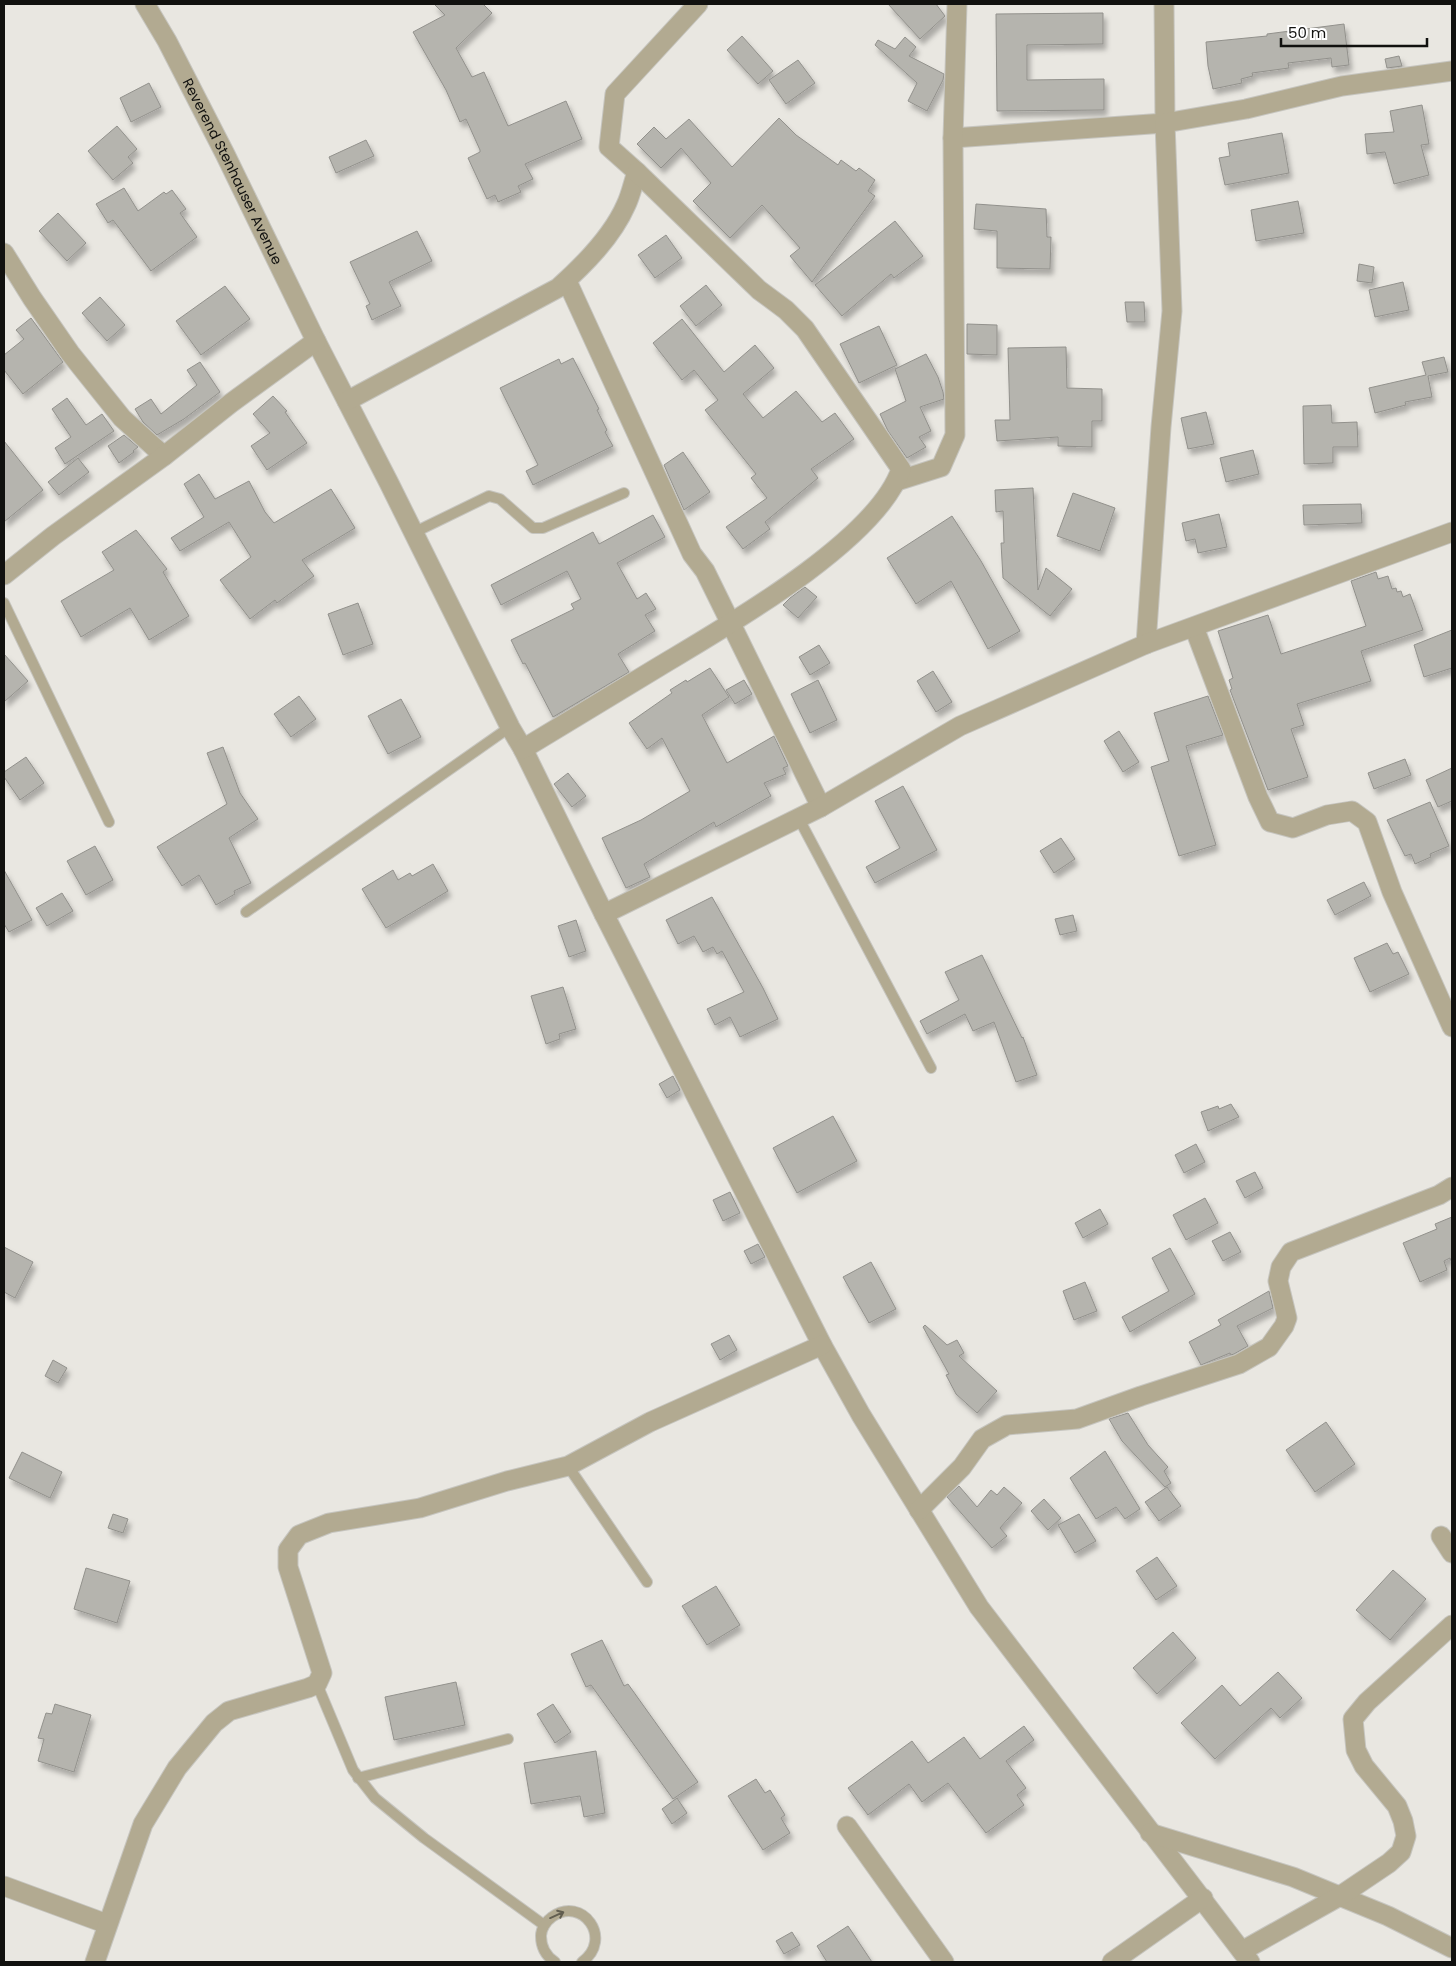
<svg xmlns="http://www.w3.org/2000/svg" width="1456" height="1966" viewBox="0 0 1456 1966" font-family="Poppins,sans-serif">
	<defs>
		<filter id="shadow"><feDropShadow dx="3" dy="5.5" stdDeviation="2.5" flood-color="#0004"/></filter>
	</defs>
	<rect width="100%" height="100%" fill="#e9e7e1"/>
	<g fill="#b5b4ae" stroke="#92918c" filter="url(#shadow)">
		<polygon points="434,4 483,4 492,13 456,48 472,77 484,72 508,126 566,101 582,139 525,164 533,179 518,186 521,192 498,202 495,195 487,199 468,158 480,152 480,150 466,119 460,122 446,90 413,32 445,15"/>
		<polygon points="888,4 936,4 945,16 920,39"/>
		<polygon points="1103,13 1103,44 1027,45 1027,80 1104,79 1104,110 997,111 996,14"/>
		<polygon points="1344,24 1349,65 1332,67 1331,58 1288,63 1289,68 1252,73 1253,76 1241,79 1242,83 1213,89 1208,66 1206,42 1267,36 1267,34"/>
		<polygon points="742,36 773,71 758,84 727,50"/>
		<polygon points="905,37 916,47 909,56 944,74 943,80 927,111 908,101 917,83 875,45 878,40 895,49"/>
		<polygon points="1399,56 1402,66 1387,68 1385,59"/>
		<polygon points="798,60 815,83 786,104 769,80"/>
		<polygon points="149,83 161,107 131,122 120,98"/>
		<polygon points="1422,105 1429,144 1421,145 1429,175 1394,184 1385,152 1367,154 1365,134 1394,132 1390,111"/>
		<polygon points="779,118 796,135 838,165 841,160 856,171 859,168 875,180 868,191 875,196 812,282 790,256 800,248 762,205 730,238 693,201 711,183 681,148 661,168 637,144 654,127 666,139 689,119 732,167"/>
		<polygon points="117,126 137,149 128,157 133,163 113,180 88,151"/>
		<polygon points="1282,133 1289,173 1225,185 1219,158 1230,156 1228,143"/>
		<polygon points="366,140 374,156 336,173 329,157"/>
		<polygon points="124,188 138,211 164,192 166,194 172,190 186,209 180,213 197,237 151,271 113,220 108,223 96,204"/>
		<polygon points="1298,201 1304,233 1256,241 1251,210"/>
		<polygon points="976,204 1046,209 1047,237 1051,237 1050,269 997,268 997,231 974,229"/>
		<polygon points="58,213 86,243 67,261 39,231"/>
		<polygon points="895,221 923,256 894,278 891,274 842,316 815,285"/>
		<polygon points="417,231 432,261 389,282 401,306 372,320 366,306 370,304 350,262"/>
		<polygon points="666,235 682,258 655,278 638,255"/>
		<polygon points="1359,264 1374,267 1372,283 1357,281"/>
		<polygon points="1403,282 1409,310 1375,317 1369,290"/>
		<polygon points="706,285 722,305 696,326 680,306"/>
		<polygon points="225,286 250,319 201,355 176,321"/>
		<polygon points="100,297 125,325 107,341 82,313"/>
		<polygon points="1125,302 1144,302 1145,322 1127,322"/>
		<polygon points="31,318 63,362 23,394 4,370 4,355 24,339 16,330"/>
		<polygon points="682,319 724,372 755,345 774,368 743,394 763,418 796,391 822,422 835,413 854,439 811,469 818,478 765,522 770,529 743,549 726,527 767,498 751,478 756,474 705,410 718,400 694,370 682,380 653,343"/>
		<polygon points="967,324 997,325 997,355 967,354"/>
		<polygon points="879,326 897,365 859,383 840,344"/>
		<polygon points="1066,347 1067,388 1102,389 1102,421 1092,421 1092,447 1058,446 1058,437 997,441 995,420 1010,420 1008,348"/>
		<polygon points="926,354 938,377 943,392 944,399 920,407 931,431 919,437 926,447 907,458 888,431 880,414 906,401 895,369"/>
		<polygon points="1444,357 1448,372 1428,376 1432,397 1405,402 1406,405 1375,413 1369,388 1426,375 1422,362"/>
		<polygon points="573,358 599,409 597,410 607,430 605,432 613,446 533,485 526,471 538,465 500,388 559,359 561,364"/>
		<polygon points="200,362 220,392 184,419 157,435 143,422 135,409 151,399 161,414 197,385 187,370"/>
		<polygon points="273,396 287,411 285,412 307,443 267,470 251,446 270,433 253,414"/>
		<polygon points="67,398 86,425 102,414 114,431 65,464 55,448 71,437 52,409"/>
		<polygon points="1331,405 1332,423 1357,422 1358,447 1333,447 1333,463 1304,464 1303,406"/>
		<polygon points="1206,412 1214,444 1188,449 1181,418"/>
		<polygon points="124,435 138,447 133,451 134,452 119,463 108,446"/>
		<polygon points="4,441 43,490 4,522"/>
		<polygon points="1253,450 1259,474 1226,482 1220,458"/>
		<polygon points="683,452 710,492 684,510 664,465"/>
		<polygon points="78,458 89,472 59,495 48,482"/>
		<polygon points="199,474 215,499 249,481 265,512 274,523 331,489 355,528 302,560 314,576 277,603 275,600 250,619 220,580 251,557 229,522 180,551 171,538 204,517 184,484"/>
		<polygon points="1033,488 1038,590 1046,568 1072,589 1050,616 1003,578 1001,543 1004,543 1003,511 996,512 995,490"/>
		<polygon points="1073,493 1115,508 1100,551 1057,536"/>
		<polygon points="1361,504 1362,523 1304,525 1303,505"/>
		<polygon points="1219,514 1227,547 1198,553 1195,539 1186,541 1182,523"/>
		<polygon points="653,515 665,537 617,563 637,599 646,593 656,609 645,615 655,631 618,654 629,672 553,717 525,663 523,664 511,640 574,609 571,604 581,599 567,571 501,605 491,585 593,532 599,544"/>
		<polygon points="952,516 981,561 1020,631 988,649 951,581 916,604 887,558"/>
		<polygon points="136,530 167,569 163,572 189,616 149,640 130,608 81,637 61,601 114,570 102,552"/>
		<polygon points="1376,572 1378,579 1388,576 1392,589 1396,588 1397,592 1401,591 1403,597 1410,594 1423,630 1361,651 1371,681 1297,704 1304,725 1291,729 1308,777 1268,790 1230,690 1232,689 1229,680 1233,678 1218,631 1268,615 1281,654 1366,626 1351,581"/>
		<polygon points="805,587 817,597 798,618 783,605 790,598"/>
		<polygon points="358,603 373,644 343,655 328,614"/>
		<polygon points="1452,630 1452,668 1424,677 1414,645"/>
		<polygon points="819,645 830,663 810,675 799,657"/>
		<polygon points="4,654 28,681 4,702"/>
		<polygon points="710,668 729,697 702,715 727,763 774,736 788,766 783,768 786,774 764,783 771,796 716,827 714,822 644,864 650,877 626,888 602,838 641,820 690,791 662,738 647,749 629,723 672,693 670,690 686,680 687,682"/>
		<polygon points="933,671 952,702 936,712 917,681"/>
		<polygon points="744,680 752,694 735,704 726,690"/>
		<polygon points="818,680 837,720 810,733 791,694"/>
		<polygon points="299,696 316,719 291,737 274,714"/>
		<polygon points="1208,696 1223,735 1186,746 1216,845 1179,856 1151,767 1169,761 1154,713"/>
		<polygon points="401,699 421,737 388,754 368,716"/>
		<polygon points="1119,731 1139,762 1123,772 1104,741"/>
		<polygon points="223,747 240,793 258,819 229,838 251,883 234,891 235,894 216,905 199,875 182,886 157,847 227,804 207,753"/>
		<polygon points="26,757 44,783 20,800 4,777 4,772"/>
		<polygon points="1405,759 1411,775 1374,789 1368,773"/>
		<polygon points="1452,768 1452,801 1438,807 1426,780"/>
		<polygon points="568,773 586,796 572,807 554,784"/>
		<polygon points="903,786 937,850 875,883 866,867 900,848 875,801"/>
		<polygon points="1430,802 1449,846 1430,854 1431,857 1415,864 1411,854 1405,856 1387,820"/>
		<polygon points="1061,838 1075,859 1054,873 1040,851"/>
		<polygon points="95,846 113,880 86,895 67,861"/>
		<polygon points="433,864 448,891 386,928 362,889 393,870 398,880 410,873 412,876"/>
		<polygon points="4,870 32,920 9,932 4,924"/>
		<polygon points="1364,882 1371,896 1335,915 1327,900"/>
		<polygon points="62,893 73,911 47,926 36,908"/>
		<polygon points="712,897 763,988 778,1019 740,1037 730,1017 715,1025 707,1009 744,992 722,951 717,954 713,947 703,952 694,936 678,944 666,920"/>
		<polygon points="1073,915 1077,931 1060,935 1055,919"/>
		<polygon points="576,920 586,951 569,957 558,926"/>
		<polygon points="1387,943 1393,954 1398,952 1409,974 1370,992 1354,958"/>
		<polygon points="982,955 1022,1038 1023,1037 1037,1075 1016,1082 994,1022 973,1031 965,1014 927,1034 920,1021 959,1000 945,972"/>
		<polygon points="563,987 576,1029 559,1034 560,1039 546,1044 531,996"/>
		<polygon points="673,1076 680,1090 667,1098 659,1084"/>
		<polygon points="1231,1104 1239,1117 1208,1131 1201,1112 1218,1106 1219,1109"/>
		<polygon points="833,1116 857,1161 797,1193 773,1148"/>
		<polygon points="1196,1144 1205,1162 1184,1173 1175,1155"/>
		<polygon points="1255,1172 1263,1188 1245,1198 1236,1181"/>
		<polygon points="730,1192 740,1213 723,1221 713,1200"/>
		<polygon points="1205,1198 1218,1223 1186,1240 1173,1215"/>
		<polygon points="1100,1209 1108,1224 1083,1238 1075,1223"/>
		<polygon points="1452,1217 1452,1263 1450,1258 1444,1261 1447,1270 1420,1282 1403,1243 1437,1229 1435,1224"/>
		<polygon points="1230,1232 1241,1252 1223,1261 1212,1241"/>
		<polygon points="758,1244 765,1257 751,1264 744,1251"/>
		<polygon points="4,1247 33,1262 15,1298 4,1292"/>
		<polygon points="1170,1248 1195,1294 1130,1332 1122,1317 1169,1291 1152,1258"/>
		<polygon points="871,1262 896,1309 869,1323 843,1277"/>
		<polygon points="1085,1282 1097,1311 1074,1320 1063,1291"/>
		<polygon points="1269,1291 1273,1308 1237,1326 1248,1346 1234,1354 1231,1355 1230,1353 1201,1365 1189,1342 1221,1325 1218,1320"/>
		<polygon points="925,1325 947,1345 957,1340 964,1353 959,1356 997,1391 977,1413 956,1394 946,1375 949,1374 923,1327"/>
		<polygon points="729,1335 737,1350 720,1360 711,1344"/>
		<polygon points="53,1360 67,1368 58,1383 45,1376"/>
		<polygon points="1128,1413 1148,1445 1168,1467 1164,1471 1171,1483 1165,1487 1122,1441 1109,1419"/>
		<polygon points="1326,1422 1355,1464 1315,1492 1286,1450"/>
		<polygon points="1105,1451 1140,1509 1125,1519 1116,1507 1096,1519 1070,1478"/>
		<polygon points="22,1452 62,1472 50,1498 9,1478"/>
		<polygon points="959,1486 977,1507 991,1490 997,1495 1004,1487 1022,1503 1000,1528 1007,1536 992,1548 947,1497"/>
		<polygon points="1167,1487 1181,1506 1159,1521 1145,1502"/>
		<polygon points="1044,1499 1061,1518 1048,1530 1031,1511"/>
		<polygon points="113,1514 128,1519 123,1533 108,1528"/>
		<polygon points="1079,1514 1096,1541 1075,1553 1058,1525"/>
		<polygon points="1157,1557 1177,1586 1156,1600 1136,1571"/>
		<polygon points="86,1568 130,1581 117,1623 74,1609"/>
		<polygon points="1393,1570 1426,1599 1390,1640 1356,1610"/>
		<polygon points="716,1586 740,1625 707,1645 682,1606"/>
		<polygon points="1173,1632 1196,1658 1157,1694 1133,1668"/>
		<polygon points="602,1640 624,1686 628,1684 698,1782 673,1799 591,1685 586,1687 571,1654"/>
		<polygon points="1278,1672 1302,1698 1280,1718 1271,1708 1215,1759 1181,1723 1222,1685 1240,1706"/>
		<polygon points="456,1682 465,1725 394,1740 385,1697"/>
		<polygon points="55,1704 91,1715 74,1772 38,1761 44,1739 38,1738 46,1713 52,1714"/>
		<polygon points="553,1704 571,1732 555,1743 537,1714"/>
		<polygon points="1024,1726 1034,1740 1006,1761 1026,1788 1017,1795 1024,1805 986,1833 948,1783 922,1802 909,1784 868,1815 848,1788 912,1741 928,1763 964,1737 980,1759"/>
		<polygon points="596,1751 605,1813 584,1817 580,1796 531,1804 524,1763"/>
		<polygon points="756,1779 765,1793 770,1790 785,1815 781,1818 790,1833 763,1850 728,1796"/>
		<polygon points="677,1798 687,1813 672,1824 662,1809"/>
		<polygon points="848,1926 872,1962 827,1962 817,1946"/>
		<polygon points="792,1932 800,1945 784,1954 776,1941"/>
	</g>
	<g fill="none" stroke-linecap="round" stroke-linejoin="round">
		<g stroke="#c6c5bf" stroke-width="12">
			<g id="lane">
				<polyline points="413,533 489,496 500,499 533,528 543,528 624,493"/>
				<polyline points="4,603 109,822"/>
				<polyline points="798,817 931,1068"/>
				<polyline points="246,912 510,727"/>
				<polyline points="568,1466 647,1582"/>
				<polyline points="317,1684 353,1770 375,1798 424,1838 544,1925"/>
				<polyline points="358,1778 508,1739"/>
				<path d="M555,1962C546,1956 541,1948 541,1936C541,1929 546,1921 552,1917C582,1895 614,1939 582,1962"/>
			</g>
		</g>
		<g stroke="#c6c5bf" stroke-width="21">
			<g id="street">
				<path id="s1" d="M145,4L167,41L225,154L316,341L389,483L510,727L523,749L604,914L822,1345L861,1415L979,1607L1250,1962"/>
				<polyline points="953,138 1165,123 1164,4"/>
				<polyline points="4,253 32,298 70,353 122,418 164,456"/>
				<polyline points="567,281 692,554 705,571 821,807"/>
				<path d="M347,401L558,288C584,265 612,237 626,205C631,195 633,183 637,172L609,147L615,94L698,4"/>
				<polyline points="897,481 941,467 955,435 953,138 957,4"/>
				<polyline points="4,575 53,536 164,456 231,403 316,341"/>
				<polyline points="1194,627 1258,797 1270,822 1293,828 1327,815 1352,811 1367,822 1392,892 1452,1027"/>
				<polyline points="1146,644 1161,427 1172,311 1165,123 1246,109 1342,86 1452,71"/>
				<path d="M523,749C569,721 614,694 660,666C725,627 877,541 901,469L805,329L786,310L759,290L637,172"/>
				<polyline points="604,914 821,807 960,726 1146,644 1452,532"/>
				<polyline points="919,1510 962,1467 982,1439 1007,1425 1077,1419 1141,1396 1239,1364 1269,1347 1284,1326 1287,1318 1278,1281 1281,1267 1291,1252 1439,1195 1452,1187"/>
				<polyline points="1441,1536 1452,1553"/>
				<polyline points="847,1826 944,1962"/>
				<polyline points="1150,1833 1293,1877 1388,1916 1452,1948"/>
				<polyline points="4,1886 107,1924"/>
				<polyline points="1242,1951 1340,1896 1389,1863 1401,1852 1406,1836 1403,1821 1397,1806 1364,1766 1356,1750 1353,1719 1367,1702 1452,1625"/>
				<polyline points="95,1962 143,1824 177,1768 214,1723 229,1711 308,1688 317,1684 322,1673 288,1567 288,1550 299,1535 329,1523 420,1508 507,1481 568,1466 650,1422 822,1345"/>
				<polyline points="1112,1962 1203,1898"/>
			</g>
		</g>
		<use href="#lane" stroke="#b2aa91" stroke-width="10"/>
		<use href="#street" stroke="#b2aa91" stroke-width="19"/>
	</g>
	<defs><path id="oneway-shaft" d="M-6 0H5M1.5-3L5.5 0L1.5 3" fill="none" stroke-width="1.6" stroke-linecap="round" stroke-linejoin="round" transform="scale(1.25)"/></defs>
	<use stroke="#625e50" href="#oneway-shaft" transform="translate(557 1915) rotate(-24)"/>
	<g text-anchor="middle" stroke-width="4" stroke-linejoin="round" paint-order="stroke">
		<g font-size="14" fill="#11110f" stroke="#fff">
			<text dy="5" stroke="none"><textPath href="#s1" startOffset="189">Reverend Stenhauser Avenue</textPath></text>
		</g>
	</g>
	<rect width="1456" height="1966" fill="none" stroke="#11110f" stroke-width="10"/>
	<path d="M1281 38v8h146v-8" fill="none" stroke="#11110f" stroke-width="2.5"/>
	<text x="1288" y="38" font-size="15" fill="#11110f" stroke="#ffffff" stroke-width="4" paint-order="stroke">50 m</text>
</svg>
